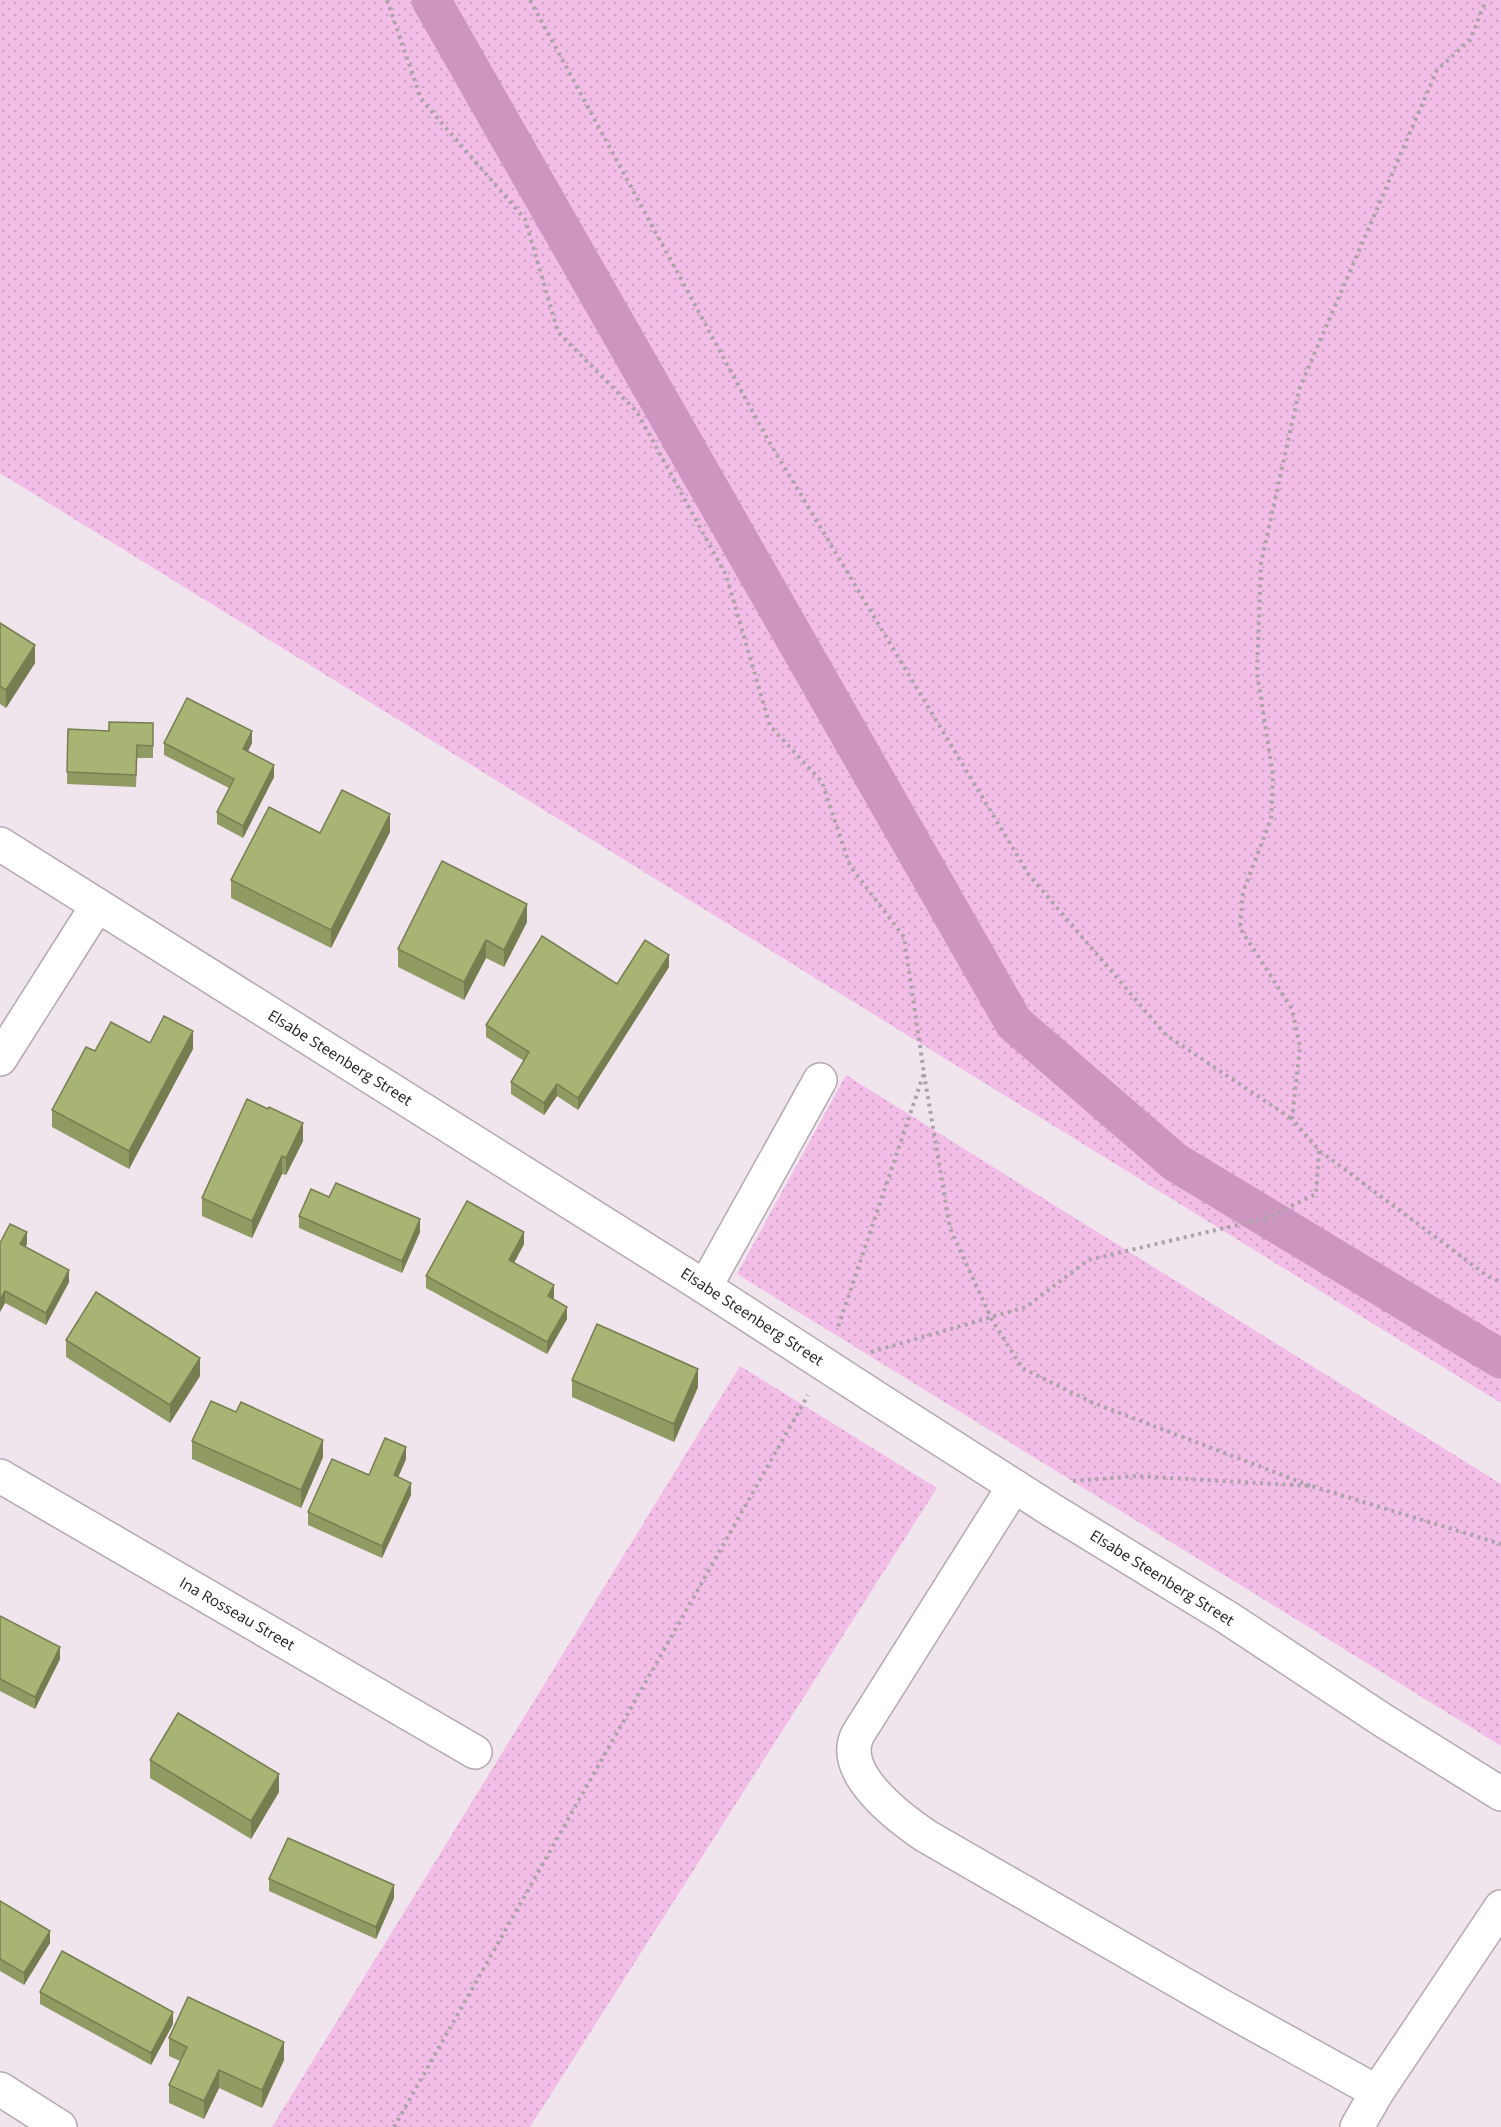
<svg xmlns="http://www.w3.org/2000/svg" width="1501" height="2127" viewBox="0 0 1501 2127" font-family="'Open Sans',sans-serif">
	<defs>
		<pattern id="grass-dots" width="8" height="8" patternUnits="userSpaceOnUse" patternTransform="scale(1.5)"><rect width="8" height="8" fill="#f2bee7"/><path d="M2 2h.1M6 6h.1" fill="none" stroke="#cfa3c6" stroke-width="1.8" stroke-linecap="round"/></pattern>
	</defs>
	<rect width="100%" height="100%" fill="#f0e5ed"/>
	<g fill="url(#grass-dots)">
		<polygon points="0,0 1501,0 1501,1403 0,473"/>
		<polygon points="846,1075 1501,1484 1501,1746 737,1274"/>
		<polygon points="740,1366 937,1488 530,2127 272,2127"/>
	</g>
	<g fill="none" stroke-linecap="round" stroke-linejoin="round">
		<polyline stroke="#cc96c1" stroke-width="39" points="431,0 1014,1023 1175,1162 1501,1359"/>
		<g stroke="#b3a9b0" stroke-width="36">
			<g id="street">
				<polyline points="0,844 705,1287 881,1401 1050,1509 1228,1618 1384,1721 1501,1794"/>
				<polyline points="0,1059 97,906"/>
				<polyline points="705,1287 820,1080"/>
				<polyline points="0,1476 475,1752"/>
				<path d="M1014,1486L858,1734C838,1772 898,1817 926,1836L1218,2004L1377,2092"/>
				<polyline points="0,2089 60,2127"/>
				<polyline points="1357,2127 1377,2092 1501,1907"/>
			</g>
		</g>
		<g stroke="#aca3aa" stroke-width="4" stroke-dasharray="3 4.5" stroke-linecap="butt">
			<polyline points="387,0 421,99 525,219 558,332 637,412 726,575 770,726 822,782 850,866 904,937 924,1073 837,1330"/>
			<polyline points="530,0 768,440 1029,875 1166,1035 1292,1119"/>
			<polyline points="924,1074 950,1228 991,1318 1022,1368 1091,1402 1311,1486"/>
			<polyline points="1320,1151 1489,1277 1501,1282"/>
			<polyline points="871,1352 1026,1307 1088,1260 1267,1218 1316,1194 1319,1150 1292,1119 1300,1047 1292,1009 1240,928 1243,892 1271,819 1273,776 1257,673 1261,563 1300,387 1437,70 1470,40 1486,0"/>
			<polyline points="1073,1481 1136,1476 1311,1486 1501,1544"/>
			<polyline points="394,2127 808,1395"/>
		</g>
		<use href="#street" stroke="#fff" stroke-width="33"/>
	</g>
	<g fill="#909b64">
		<polygon points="0,623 35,663 6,708 0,704"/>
		<polygon points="153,723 153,758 137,758 136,787 67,784 68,729 109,731"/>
		<polygon points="164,743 252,743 248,751 274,777 243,838 217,824 217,812 229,788 164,755"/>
		<polygon points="390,832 331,948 231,898 231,880 320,833"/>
		<polygon points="527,922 504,967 486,958 464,1000 398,967 398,949"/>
		<polygon points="669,967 578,1110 557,1096 544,1115 511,1094 511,1082 524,1061 486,1037 486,1025"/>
		<polygon points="150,1043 193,1049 129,1169 52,1127 52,1110 95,1051"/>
		<polygon points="303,1141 286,1175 282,1174 252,1238 202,1216 202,1198"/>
		<polygon points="329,1197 420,1232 402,1273 299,1228 299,1216"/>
		<polygon points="0,1243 27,1244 25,1247 69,1282 46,1325 5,1303 0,1312"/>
		<polygon points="524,1244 514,1263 554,1297 553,1299 567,1319 547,1354 426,1288 426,1276"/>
		<polygon points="66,1340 200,1376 170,1423 66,1357"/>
		<polygon points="572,1380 698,1387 674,1442 572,1397"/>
		<polygon points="192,1441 323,1457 301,1508 192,1459"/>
		<polygon points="406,1459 398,1477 411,1495 382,1558 308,1525 308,1512 369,1475"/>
		<polygon points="0,1616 60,1659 35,1709 0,1691"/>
		<polygon points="150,1760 279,1792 251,1839 150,1778"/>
		<polygon points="269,1879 394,1898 376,1939 269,1891"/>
		<polygon points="0,1901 50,1943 24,1985 0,1971"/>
		<polygon points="40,1992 173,2024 151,2065 40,2004"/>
		<polygon points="169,2038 284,2060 262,2108 219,2088 204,2119 169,2103 169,2085 180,2061 169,2056"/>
	</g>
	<g fill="#767e51">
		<polygon points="35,645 35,663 6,708 6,690"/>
		<polygon points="252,731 252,743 243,761 243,749"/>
		<polygon points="274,765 274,777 243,838 243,826"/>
		<polygon points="390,814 390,832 331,948 331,930"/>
		<polygon points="527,904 527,922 504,967 504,950"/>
		<polygon points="486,940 486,958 464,1000 464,982"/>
		<polygon points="669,955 669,967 578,1110 578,1098"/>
		<polygon points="193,1031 193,1049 129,1169 129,1151"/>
		<polygon points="557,1084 557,1096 544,1115 544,1103"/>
		<polygon points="303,1123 303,1141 286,1175 286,1158"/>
		<polygon points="282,1156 282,1174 252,1238 252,1221"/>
		<polygon points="420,1219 420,1232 402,1273 402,1261"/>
		<polygon points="27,1232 27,1244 20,1256 20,1244"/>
		<polygon points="524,1232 524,1244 509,1272 509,1260"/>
		<polygon points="69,1270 69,1282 46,1325 46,1313"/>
		<polygon points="554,1285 554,1297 548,1308 548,1296"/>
		<polygon points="5,1291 5,1303 0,1312 0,1300"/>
		<polygon points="567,1307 567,1319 547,1354 547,1342"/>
		<polygon points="200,1358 200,1376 170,1423 170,1405"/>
		<polygon points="698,1369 698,1387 674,1442 674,1424"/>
		<polygon points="323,1440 323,1457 301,1508 301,1490"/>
		<polygon points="406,1447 406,1459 394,1487 394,1475"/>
		<polygon points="411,1483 411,1495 382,1558 382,1546"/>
		<polygon points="60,1647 60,1659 35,1709 35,1697"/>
		<polygon points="279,1774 279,1792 251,1839 251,1821"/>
		<polygon points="394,1885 394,1898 376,1939 376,1927"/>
		<polygon points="50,1931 50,1943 24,1985 24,1973"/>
		<polygon points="173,2012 173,2024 151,2065 151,2053"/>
		<polygon points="284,2042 284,2060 262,2108 262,2090"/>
		<polygon points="219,2070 219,2088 204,2119 204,2101"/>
	</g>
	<g fill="#a8b474" stroke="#767e51" stroke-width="1.5">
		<polygon points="0,623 35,645 6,690 0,686"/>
		<polygon points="187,698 252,731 243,749 274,765 243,826 217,812 234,779 164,743"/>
		<polygon points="109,722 153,723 153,746 137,745 136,775 67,772 68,729 109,731"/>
		<polygon points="342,790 390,814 331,930 231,880 269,807 320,833"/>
		<polygon points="442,861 527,904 504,950 486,940 464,982 398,949"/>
		<polygon points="542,936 617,984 645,940 669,955 578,1098 557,1084 544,1103 511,1082 529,1052 486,1025"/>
		<polygon points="164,1016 193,1031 129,1151 52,1110 86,1047 95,1051 111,1022 150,1043"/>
		<polygon points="247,1099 268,1109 269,1107 303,1123 286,1158 282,1156 252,1221 202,1198"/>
		<polygon points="336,1183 420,1219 402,1261 299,1216 311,1189 329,1197"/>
		<polygon points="467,1201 524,1232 509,1260 554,1285 548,1296 567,1307 547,1342 426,1276"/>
		<polygon points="10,1224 27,1232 20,1244 69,1270 46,1313 5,1291 0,1300 0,1243"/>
		<polygon points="96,1292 200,1358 170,1405 66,1340"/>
		<polygon points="597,1324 698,1369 674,1424 572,1380"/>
		<polygon points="211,1401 236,1412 241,1402 323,1440 301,1490 192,1441"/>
		<polygon points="385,1438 406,1447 394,1475 411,1483 382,1546 308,1512 332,1459 369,1475"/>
		<polygon points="0,1616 60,1647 35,1697 0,1679"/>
		<polygon points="178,1713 279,1774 251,1821 150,1760"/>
		<polygon points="288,1838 394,1885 376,1927 269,1879"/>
		<polygon points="0,1901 50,1931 24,1973 0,1959"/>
		<polygon points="62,1951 173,2012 151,2053 40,1992"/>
		<polygon points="188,1997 284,2042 262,2090 219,2070 204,2101 169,2085 187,2047 169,2038"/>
	</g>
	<g text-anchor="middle" stroke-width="5" stroke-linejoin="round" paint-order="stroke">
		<g font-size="15" fill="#1e1a1d" stroke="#fff">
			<text transform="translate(340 1058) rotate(32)" y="5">Elsabe Steenberg Street</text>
			<text transform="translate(752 1317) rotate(33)" y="5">Elsabe Steenberg Street</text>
			<text transform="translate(1162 1578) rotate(32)" y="5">Elsabe Steenberg Street</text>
			<text transform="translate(237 1614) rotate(30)" y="5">Ina Rosseau Street</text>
		</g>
	</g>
</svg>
